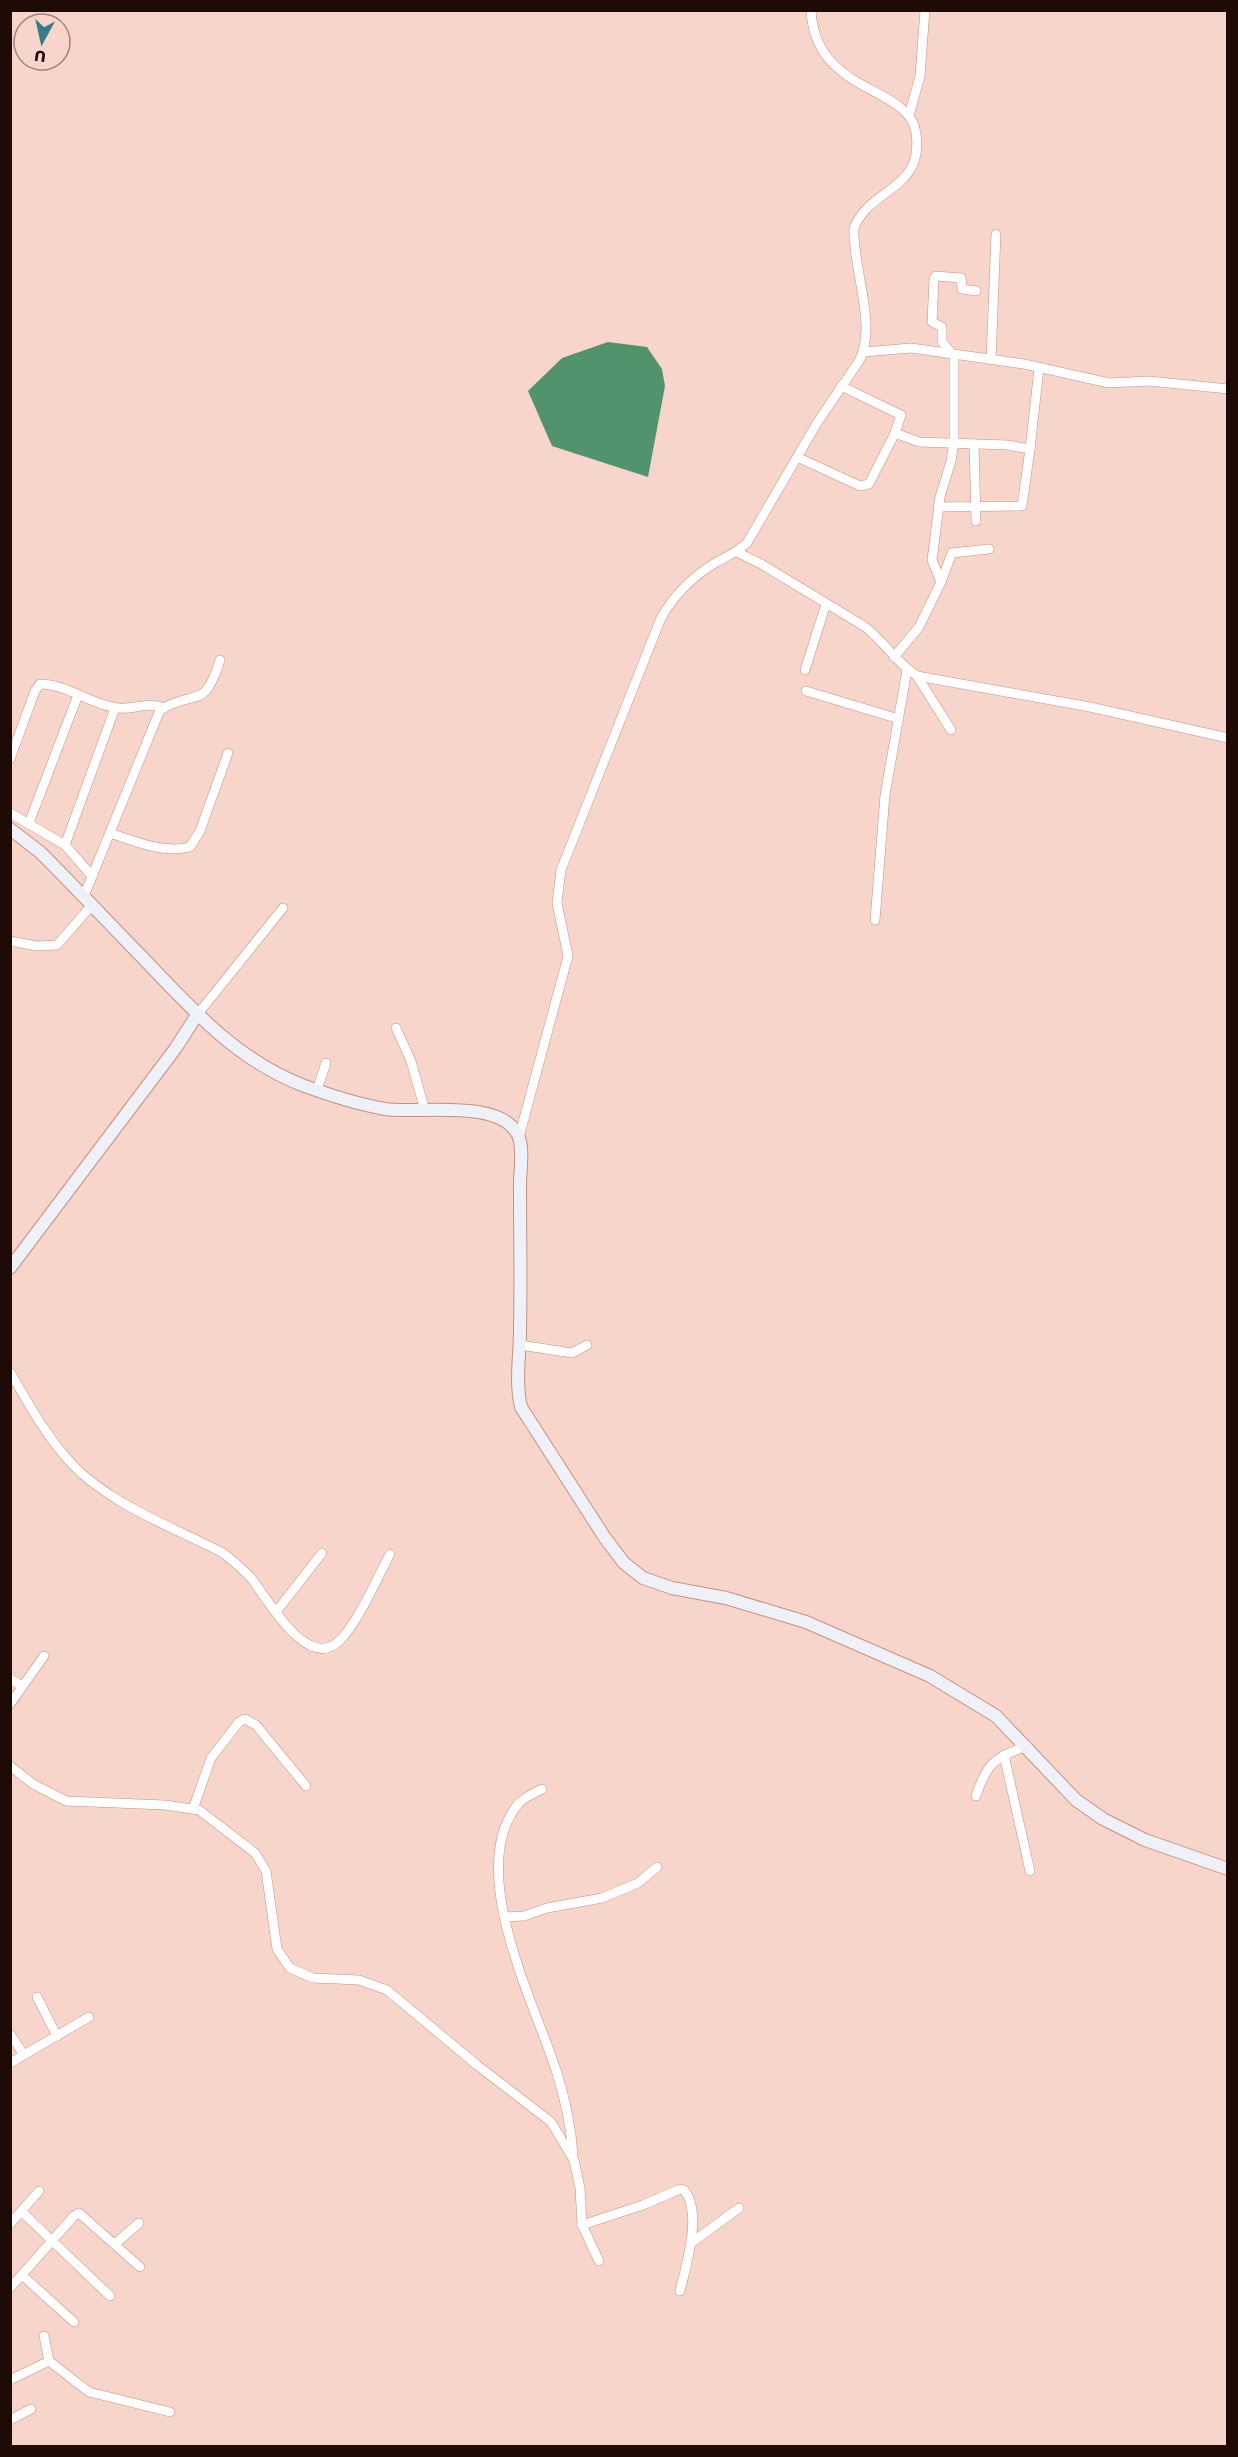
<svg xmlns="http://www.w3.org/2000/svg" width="1238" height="2457" viewBox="0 0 1238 2457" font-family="'Work Sans',sans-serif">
	<rect width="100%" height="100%" fill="#f8d5cb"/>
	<polygon fill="#51936c" points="608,342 647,347 662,369 665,386 648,477 552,446 528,391 562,358"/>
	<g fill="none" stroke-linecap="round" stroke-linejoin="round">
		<g stroke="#c69080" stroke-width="10">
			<g id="street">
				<polyline points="909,116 920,76 925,10"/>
				<polyline points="864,352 911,348 1024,364 1109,383 1149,381 1228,389"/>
				<polyline points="991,360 996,234"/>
				<polyline points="895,433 919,442 1007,445 1030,449 1022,506 938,507"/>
				<polyline points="974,444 976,521"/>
				<polyline points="1030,449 1039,368"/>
				<polyline points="797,457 860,486 869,484 895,433 901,415 841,386"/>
				<path d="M737,552L763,565L864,626C884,641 896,663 917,676L1090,707L1228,738"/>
				<polyline points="941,582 952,553 989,549"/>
				<polyline points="894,657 919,627 941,582 932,560 940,497 951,461 954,442 954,356 942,342 942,327 932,322 934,279 936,276 961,278 962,289 976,291"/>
				<polyline points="805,670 826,604"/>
				<polyline points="917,676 951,730"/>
				<polyline points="806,691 899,719"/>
				<path d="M10,759L35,691L40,684C67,684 91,705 118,708C134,710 148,701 164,708"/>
				<polyline points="10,813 65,845 115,708"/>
				<polyline points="29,823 78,695"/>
				<path d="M110,833C134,841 164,854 190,847L200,831L228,753"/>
				<polyline points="65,845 92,876"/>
				<path d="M84,896L160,710C196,688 204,712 220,660"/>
				<polyline points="875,920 885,795 907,670"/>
				<polyline points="10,941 37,946 57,945 92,905"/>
				<polyline points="197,1015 283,908"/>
				<polyline points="396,1028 411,1061 425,1111"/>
				<polyline points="317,1090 326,1063"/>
				<path d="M519,1137L568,956L557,903L561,870L661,618C674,595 692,577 715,563C727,556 737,552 747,543L817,423L859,361C878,326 852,267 854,228C871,186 924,191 916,133C909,84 815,95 811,10"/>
				<polyline points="520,1345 572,1353 587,1345"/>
				<path d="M10,1372C29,1404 47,1438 72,1464C109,1504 175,1528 223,1553C233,1561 242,1568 251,1578C267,1598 306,1670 338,1642C357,1625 378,1577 390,1554"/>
				<polyline points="276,1612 322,1553"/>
				<polyline points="10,1679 22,1686"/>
				<polyline points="10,1704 44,1656"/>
				<polyline points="1004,1755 1030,1871"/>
				<polyline points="10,1766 33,1784 66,1801 165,1805 199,1810 255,1853 266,1871 277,1949 290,1968 313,1978 359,1980 387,1990 477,2065 551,2122 574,2160 580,2188 582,2225 599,2261"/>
				<path d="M542,1789C534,1793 525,1797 519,1803C464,1867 534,2002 556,2070C565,2098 571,2125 573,2155"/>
				<path d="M976,1796C987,1763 995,1757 1027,1746"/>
				<polyline points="193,1809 211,1758 239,1722 245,1719 256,1725 306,1786"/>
				<polyline points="504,1917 524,1916 547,1908 602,1898 638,1883 657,1867"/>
				<polyline points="37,1997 57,2036"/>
				<polyline points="10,2034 24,2055"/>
				<polyline points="10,2063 89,2017"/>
				<polyline points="21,2211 110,2296"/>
				<polyline points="10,2224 39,2191"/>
				<path d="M582,2225L643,2205L680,2189L684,2190C703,2212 686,2266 680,2291"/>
				<polyline points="691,2243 739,2208"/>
				<polyline points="115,2244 139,2223"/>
				<polyline points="22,2275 74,2322"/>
				<polyline points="10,2288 74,2216 79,2213 140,2267"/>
				<polyline points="44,2336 49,2361"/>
				<polyline points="10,2380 49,2361 89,2392 170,2412"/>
				<polyline points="10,2420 31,2409"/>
			</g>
		</g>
		<g stroke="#c69080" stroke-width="14">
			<g id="secondary">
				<path d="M10,829L40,852C74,886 107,921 141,956C190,1007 235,1059 302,1085C329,1095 357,1104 385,1109C418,1114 500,1098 518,1135C524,1147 520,1171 520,1184C520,1233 521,1281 520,1330C520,1355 515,1381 521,1407L605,1538L624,1563L643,1578L672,1588L726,1598L806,1622L930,1676L996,1716L1076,1800L1103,1819L1145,1840L1228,1869"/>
				<polyline points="10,1268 175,1049 197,1015"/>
			</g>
		</g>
		<use href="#street" stroke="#fff" stroke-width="9"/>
		<use href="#secondary" stroke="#eff1f8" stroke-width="12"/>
	</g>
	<rect width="1238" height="2457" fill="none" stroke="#1e0b06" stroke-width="24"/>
	<g transform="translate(42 42) rotate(188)"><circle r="28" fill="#f8d5cb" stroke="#a1847c" stroke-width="1.5"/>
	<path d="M0-4.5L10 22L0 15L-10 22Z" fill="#387b8c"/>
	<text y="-9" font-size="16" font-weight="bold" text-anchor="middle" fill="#1e0b06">U</text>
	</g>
</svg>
